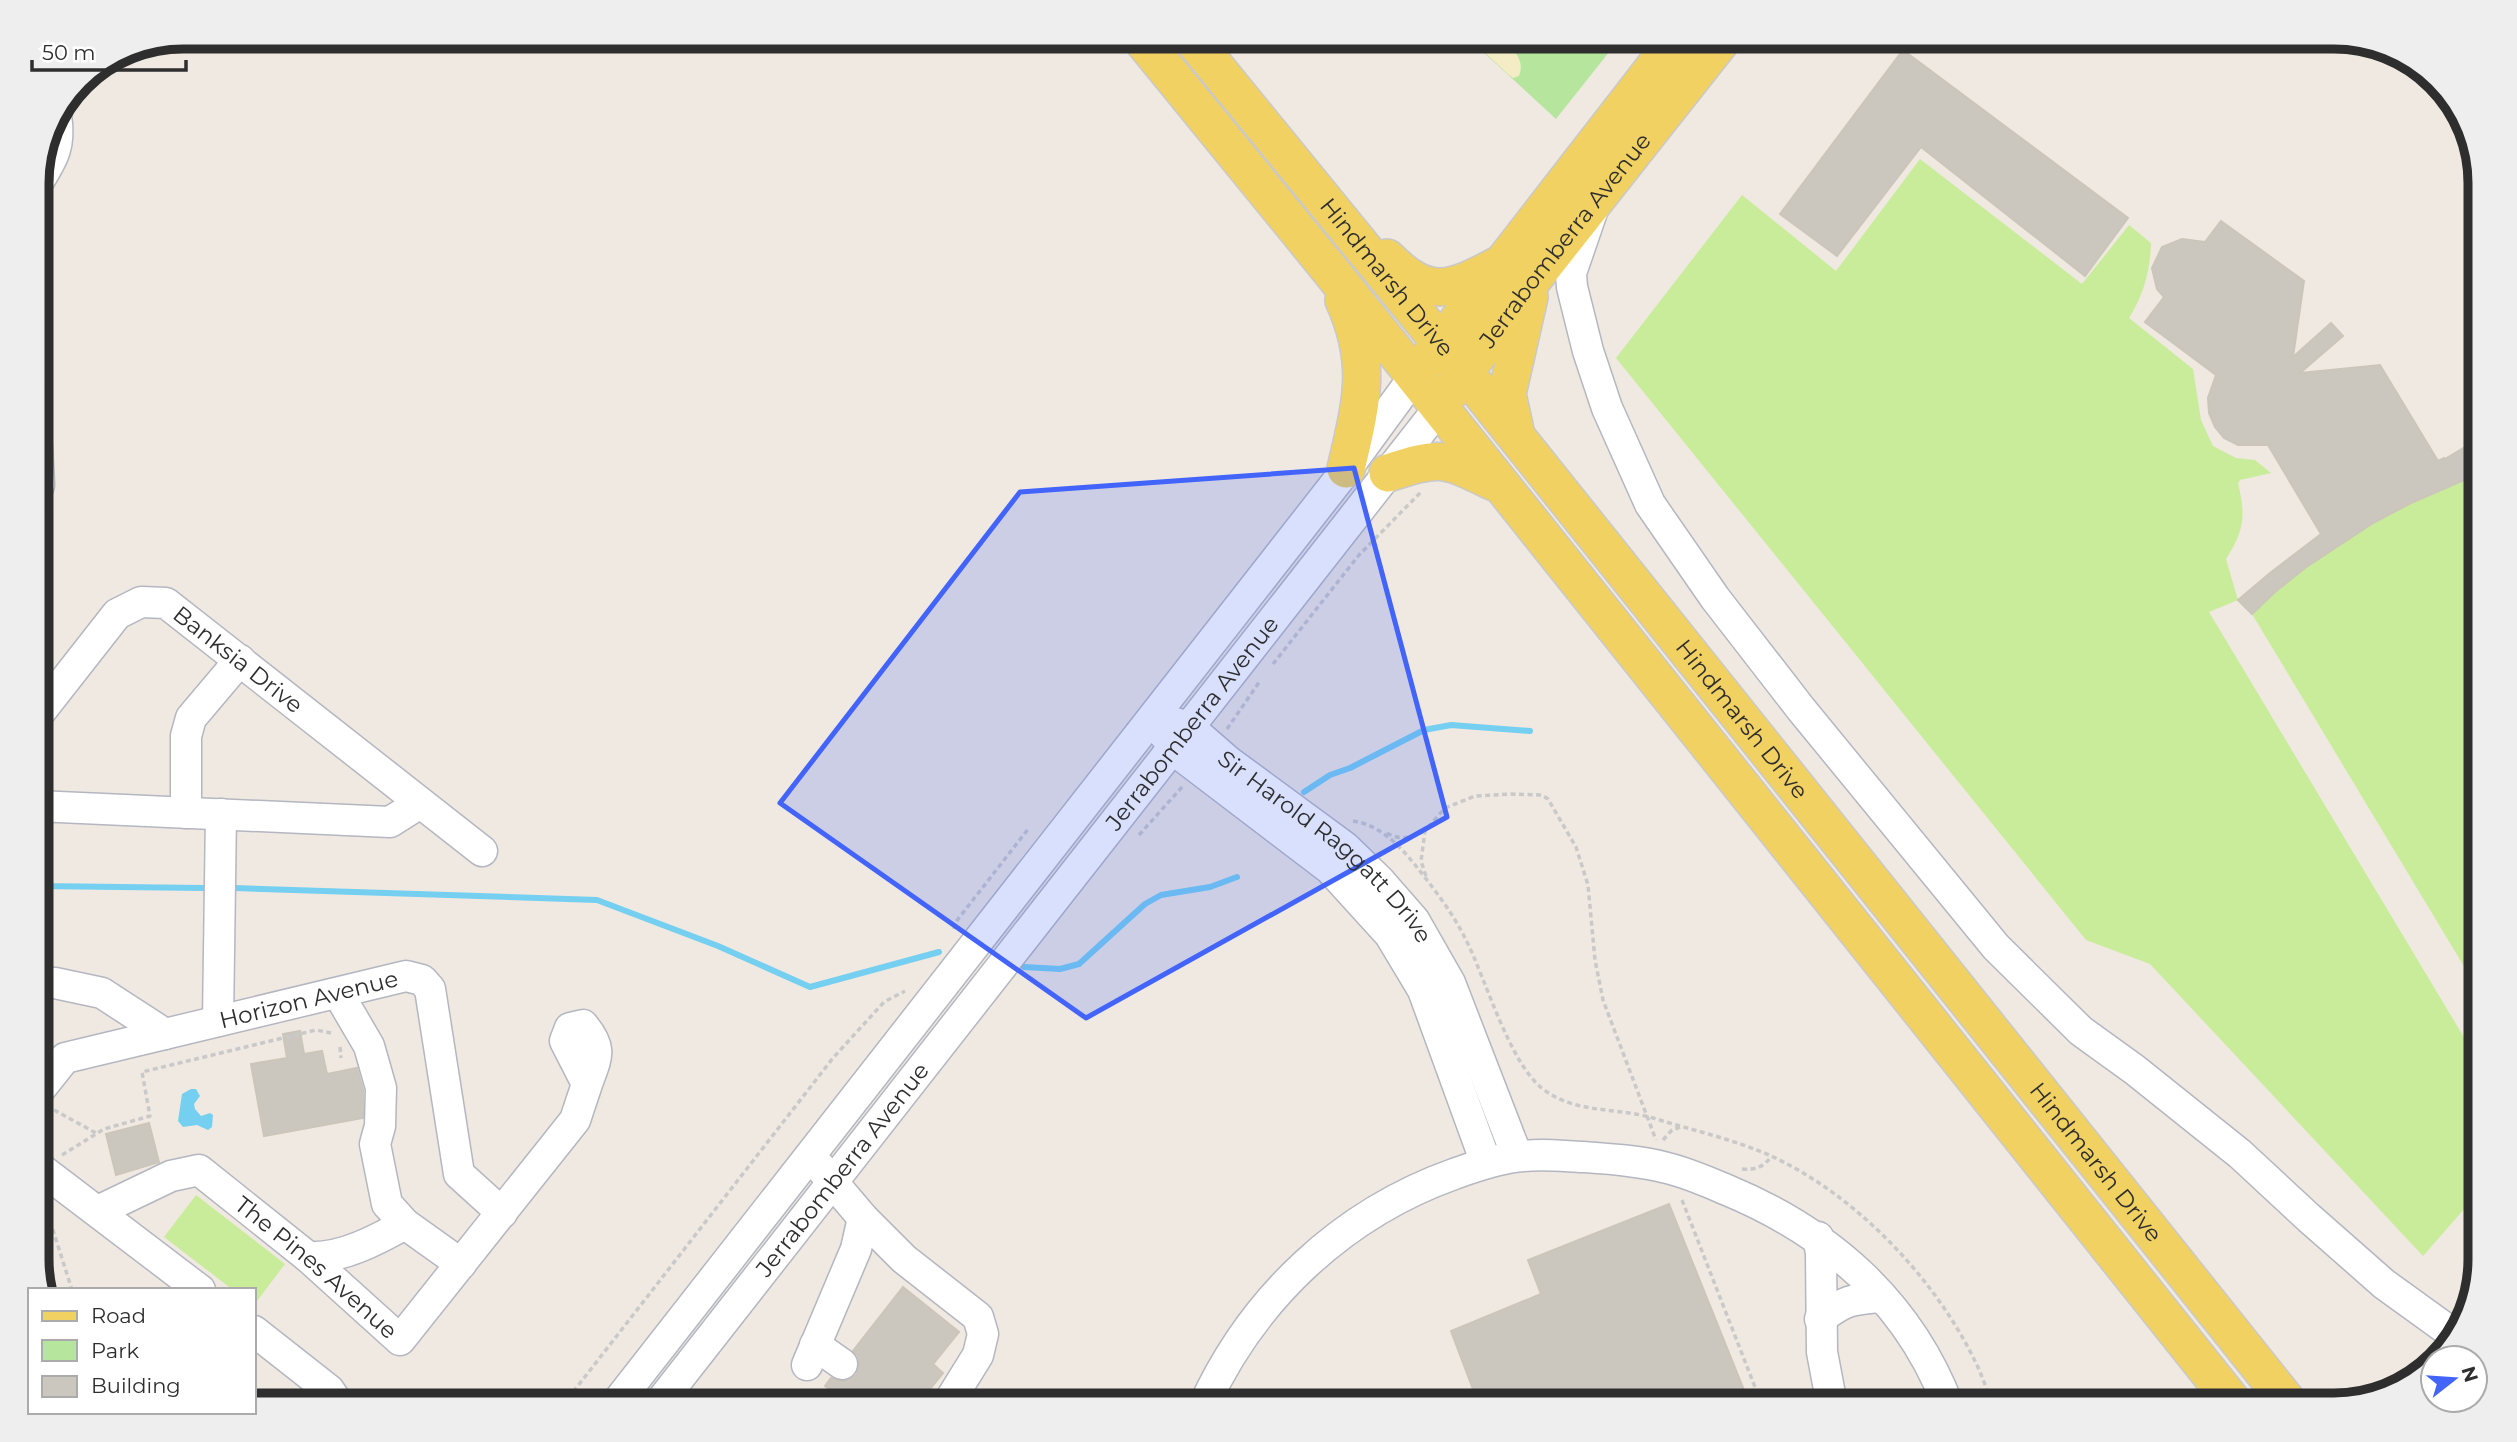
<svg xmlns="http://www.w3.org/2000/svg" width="2517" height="1442" viewBox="0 0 2517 1442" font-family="Montserrat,sans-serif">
	<rect width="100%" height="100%" fill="#efe9e1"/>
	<polygon fill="#b6e59e" points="1467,37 1621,37 1556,119"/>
	<path fill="#f3ecc5" d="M1468,37H1503C1512,49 1526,60 1519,76L1513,78L1509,75Z"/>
	<g fill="#c9ec9a">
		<path d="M1920,159L2082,284L2129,225L2151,243C2150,271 2144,294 2129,318L2193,369L2201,420L2213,446L2236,458L2255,460L2271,473L2240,480L2238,483C2246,516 2244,531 2226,559L2238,600L2209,612L2471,1049L2480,1089V1191L2423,1256L2150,964L2086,940L1616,358L1742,195L1836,271Z"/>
		<path d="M2475,475L2480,485V993L2252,614C2315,552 2393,507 2475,475Z"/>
		<polygon points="196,1195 285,1264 254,1305 254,1290 233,1290 164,1237"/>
	</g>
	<polygon fill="#75cff0" points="191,1089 196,1089 200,1096 194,1104 195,1109 201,1116 210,1113 213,1115 212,1127 208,1130 197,1125 183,1127 178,1121 182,1094"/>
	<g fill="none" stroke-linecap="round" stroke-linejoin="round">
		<g stroke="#75cff0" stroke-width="6">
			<polyline points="1304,792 1330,775 1350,768 1424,730 1451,725 1530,731"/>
			<polyline points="37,886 204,888"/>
			<polyline points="235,888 597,900 718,946 810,987 939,952"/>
			<polyline points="1024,967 1060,969 1079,964 1145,904 1161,895 1210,887 1237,877"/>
		</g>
	</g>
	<g fill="#cbc7bf" stroke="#cbc5ba" stroke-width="2">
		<polygon points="1903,50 2128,218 2085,276 1921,147 1837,256 1780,214"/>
		<polygon points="2221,221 2304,281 2293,357 2331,323 2343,336 2300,373 2380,365 2438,461 2444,458 2445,459 2480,438 2480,473 2411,503 2373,523 2305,568 2275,592 2252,614 2238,600 2270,573 2321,534 2268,445 2238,445 2224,438 2215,427 2209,413 2208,398 2216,375 2145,322 2164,297 2157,289 2152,268 2162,247 2182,239 2205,242"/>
		<polygon points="300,1031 304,1054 322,1051 327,1074 357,1068 363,1090 363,1118 264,1136 251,1064 287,1058 283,1034"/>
		<polygon points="149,1123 159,1162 116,1175 106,1134"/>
		<polygon points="1669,1204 1750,1405 1479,1405 1451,1331 1541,1294 1528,1260"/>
		<polygon points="903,1287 959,1332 933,1364 943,1373 917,1405 851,1405 825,1386 831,1378 841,1381 849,1380 856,1375 859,1365 858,1356 853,1351"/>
	</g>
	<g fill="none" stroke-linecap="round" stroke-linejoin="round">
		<g stroke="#b4b7c1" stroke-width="33">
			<g id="minor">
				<path d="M37,184C53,158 61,147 56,115"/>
				<polyline points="1592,212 1571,273 1572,287 1588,351 1607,408 1650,504 1715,598 1801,709 1996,947 2081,1031 2135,1070 2240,1154 2309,1218 2384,1284 2456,1336"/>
				<polyline points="37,447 39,485 37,490"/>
				<path id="s1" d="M37,716L117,614L141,602L166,603L482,851"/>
				<path id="s2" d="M1169,721L1189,727L1228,761L1345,847L1380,881L1414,920L1450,983L1517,1156"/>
				<polyline points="1162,732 1183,757 1330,869 1390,935 1423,990 1486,1163"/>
				<polyline points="37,806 390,822 420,803"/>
				<polyline points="186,813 186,736 191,718 240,660"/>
				<path id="s3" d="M37,983H55L102,993L165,1034L406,976L422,980L430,989L459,1174L502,1213"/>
				<polyline points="338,993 369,1046 381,1088 380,1126 375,1144 387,1204 405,1224 461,1264"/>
				<polyline points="218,1021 221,814"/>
				<polyline points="37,1093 65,1058 165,1034"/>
				<polyline points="37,1166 200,1290"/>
				<polyline points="819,1166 863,1218 904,1259 978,1317 983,1334 978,1355 947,1405"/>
				<path id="s4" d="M98,1211L171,1176L199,1170L308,1257L400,1340L575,1120L587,1084L565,1041L570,1028L583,1025C603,1049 597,1056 587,1084"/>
				<polyline points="1818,1237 1821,1253 1822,1352 1832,1405"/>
				<path d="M308,1257C341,1259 377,1240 405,1224"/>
				<path d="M1820,1319C1845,1300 1852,1299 1882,1297"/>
				<polyline points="254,1331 329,1390 339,1405"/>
				<polyline points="815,1345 842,1364"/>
				<polyline points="807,1365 856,1249 863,1218"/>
				<polyline points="615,1405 1343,474 1414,377"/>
				<path id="s5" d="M658,1405L1439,408"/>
				<path d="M1204,1405C1253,1298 1342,1214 1454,1174C1474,1167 1493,1160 1515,1157C1537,1153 1561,1156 1583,1157C1611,1159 1641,1161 1667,1168C1688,1173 1708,1182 1727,1190C1828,1232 1908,1301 1948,1405"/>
			</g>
		</g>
		<g stroke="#c9c9c9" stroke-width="40">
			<g id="major">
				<polyline points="1140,37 1330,270 2235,1405"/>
				<path id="s6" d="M1191,37L1483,395L2290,1405"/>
				<path d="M1387,258C1429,300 1450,291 1499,265"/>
				<path d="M1344,300C1373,364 1361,404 1346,469"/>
				<polyline points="1426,362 1678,37"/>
				<path id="s7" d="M1451,391L1533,279L1724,37"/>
				<polyline points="1516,435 1507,394 1529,297"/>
				<path d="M1388,473C1442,455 1444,458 1494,482"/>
			</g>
		</g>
		<g stroke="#c9c9c9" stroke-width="3.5" stroke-dasharray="5 3.5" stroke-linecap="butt">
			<polyline points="1273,664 1359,555 1421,492"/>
			<polyline points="1227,729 1260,681"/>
			<path d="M1353,821C1380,825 1399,845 1416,866C1434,889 1453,913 1466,940C1486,979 1509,1063 1543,1089C1575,1114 1616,1107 1653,1118C1692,1130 1732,1139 1769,1155C1855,1194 1934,1277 1975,1361C1982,1375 1987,1391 1993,1405"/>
			<path d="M1387,833C1401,841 1411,838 1425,831"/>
			<polyline points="1139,835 1183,786"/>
			<polyline points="1426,876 1421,861 1425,831 1445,808 1475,796 1511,794 1542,795 1548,799 1576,847 1588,885 1595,960 1603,1000 1656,1140"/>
			<polyline points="954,929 955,923 1029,828"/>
			<polyline points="340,1047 341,1058"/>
			<polyline points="54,1110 96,1133"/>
			<polyline points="1663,1140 1672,1130 1680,1127"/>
			<polyline points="62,1155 104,1129 150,1116 142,1072 316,1030 331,1033"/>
			<path d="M1742,1169C1756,1170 1763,1167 1771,1157"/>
			<polyline points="1682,1200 1762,1405"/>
			<polyline points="45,1205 72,1290"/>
			<polyline points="563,1405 833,1058 884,1002 905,991"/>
		</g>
		<use href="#minor" stroke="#fff" stroke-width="30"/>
		<use href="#major" stroke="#f2d163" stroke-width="37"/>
	</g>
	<path fill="#4264fb" fill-opacity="0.2" stroke="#4264fb" stroke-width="5" stroke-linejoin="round" d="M1354,468L1447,817L1086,1018L780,803L1020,492Z"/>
	<g text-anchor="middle" stroke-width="7" stroke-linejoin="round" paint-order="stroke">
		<g font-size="23" fill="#2e2e2e" stroke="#fff">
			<text dy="8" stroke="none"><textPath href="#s7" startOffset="189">Jerrabomberra Avenue</textPath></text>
			<text dy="8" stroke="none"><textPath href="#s6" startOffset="310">Hindmarsh Drive</textPath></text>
			<text dy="8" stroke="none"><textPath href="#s1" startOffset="273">Banksia Drive</textPath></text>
			<text dy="8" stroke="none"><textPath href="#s6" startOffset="877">Hindmarsh Drive</textPath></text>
			<text dy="8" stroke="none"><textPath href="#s5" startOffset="866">Jerrabomberra Avenue</textPath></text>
			<text dy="8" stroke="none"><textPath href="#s2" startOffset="203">Sir Harold Raggatt Drive</textPath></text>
			<text dy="8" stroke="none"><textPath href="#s3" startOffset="289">Horizon Avenue</textPath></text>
			<text dy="8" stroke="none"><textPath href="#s6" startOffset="1444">Hindmarsh Drive</textPath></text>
			<text dy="8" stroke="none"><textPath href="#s5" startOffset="299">Jerrabomberra Avenue</textPath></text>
			<text dy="8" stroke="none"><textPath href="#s4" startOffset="262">The Pines Avenue</textPath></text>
		</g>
	</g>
	<path d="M0 0H2517V1442H0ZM183 49H2334A134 134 0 0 1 2468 183V1259A134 134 0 0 1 2334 1393H183A134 134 0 0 1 49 1259V183A134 134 0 0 1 183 49Z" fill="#eee" fill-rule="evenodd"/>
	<path fill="none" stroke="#2e2e2e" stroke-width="9" d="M183 49H2334A134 134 0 0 1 2468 183V1259A134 134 0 0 1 2334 1393H183A134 134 0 0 1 49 1259V183A134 134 0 0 1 183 49Z"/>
	<rect x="28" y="1288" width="228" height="126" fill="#ffffff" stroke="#ababab" stroke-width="2"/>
	<rect x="42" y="1311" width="35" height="10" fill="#f2d163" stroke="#ababab" stroke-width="2"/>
	<text x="91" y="1323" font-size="21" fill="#2e2e2e">Road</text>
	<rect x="42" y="1340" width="35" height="21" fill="#b6e59e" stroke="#ababab" stroke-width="2"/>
	<text x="91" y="1358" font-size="21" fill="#2e2e2e">Park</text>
	<rect x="42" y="1376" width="35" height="21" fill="#cbc7bf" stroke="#ababab" stroke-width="2"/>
	<text x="91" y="1393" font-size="21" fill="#2e2e2e">Building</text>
	<g transform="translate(2454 1379) rotate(73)"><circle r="33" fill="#ffffff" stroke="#ababab" stroke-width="2"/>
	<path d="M0-5L12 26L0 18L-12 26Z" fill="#4264fb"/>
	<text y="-10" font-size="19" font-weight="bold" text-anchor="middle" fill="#2e2e2e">N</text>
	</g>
	<path d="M32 60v10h154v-10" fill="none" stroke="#2e2e2e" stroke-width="3.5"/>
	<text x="42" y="60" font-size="21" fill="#2e2e2e" stroke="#ffffff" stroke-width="5" paint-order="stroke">50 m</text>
</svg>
